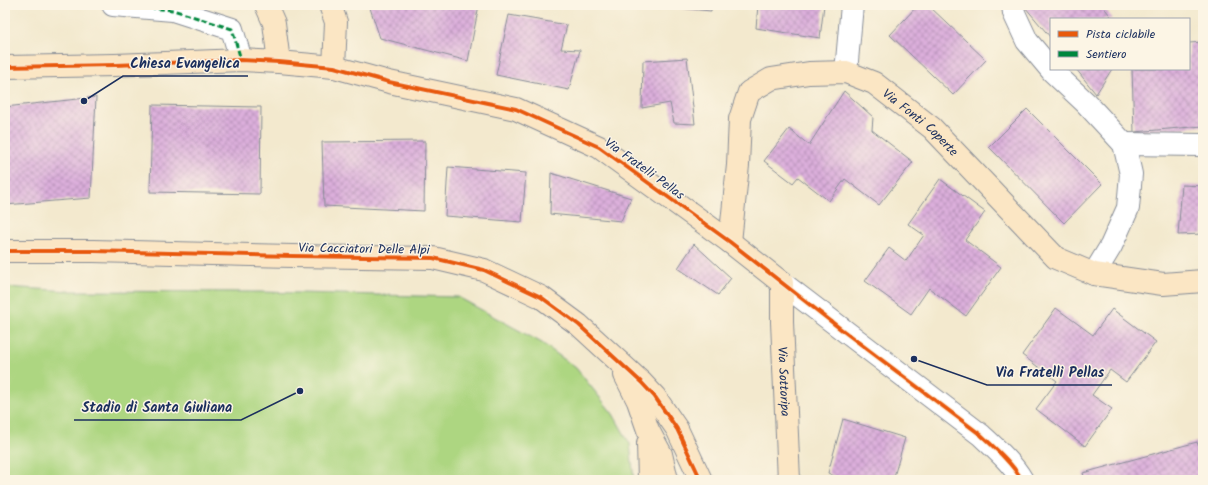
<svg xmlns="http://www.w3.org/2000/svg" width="1208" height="485" viewBox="0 0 1208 485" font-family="Kalam,sans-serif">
	<defs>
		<pattern id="building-cross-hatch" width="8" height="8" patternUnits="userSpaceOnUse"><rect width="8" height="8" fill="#dcafdb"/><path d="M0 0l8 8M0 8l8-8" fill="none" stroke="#b28fb5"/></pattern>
	</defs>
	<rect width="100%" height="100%" fill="#fcf5e5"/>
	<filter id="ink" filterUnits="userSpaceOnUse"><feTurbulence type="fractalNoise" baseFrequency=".025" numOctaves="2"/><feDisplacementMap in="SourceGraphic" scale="8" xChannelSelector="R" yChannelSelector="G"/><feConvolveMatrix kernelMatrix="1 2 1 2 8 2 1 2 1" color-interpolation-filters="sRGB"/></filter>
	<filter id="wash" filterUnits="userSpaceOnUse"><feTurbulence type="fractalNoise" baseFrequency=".012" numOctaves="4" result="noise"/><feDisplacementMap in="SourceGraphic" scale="16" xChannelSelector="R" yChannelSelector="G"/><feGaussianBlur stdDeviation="0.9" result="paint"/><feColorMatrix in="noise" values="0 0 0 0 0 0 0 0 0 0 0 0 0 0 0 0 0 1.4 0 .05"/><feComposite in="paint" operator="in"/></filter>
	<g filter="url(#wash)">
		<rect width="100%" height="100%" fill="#f3e9ce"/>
		<polygon fill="#add681" stroke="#648270" points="5,287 70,291 260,292 458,297 542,343 576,368 613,414 630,444 634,480 5,480"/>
		<g id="blocks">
			<g fill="url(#building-cross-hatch)">
				<polygon points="369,5 479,5 468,61 380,38"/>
				<polygon points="657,5 711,5 711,11 657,6"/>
				<polygon points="758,5 824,5 820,38 756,28"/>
				<polygon points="918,5 928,5 986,60 953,95 890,35"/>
				<polygon points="1027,5 1102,5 1113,19 1051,19 1051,38 1025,7"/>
				<polygon points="509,15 567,25 561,49 580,50 569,90 496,75"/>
				<polygon points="1203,42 1203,126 1134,132 1132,69 1189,69 1189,43"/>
				<polygon points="687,58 695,124 674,123 670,103 642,108 643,61"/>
				<polygon points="1076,69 1112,69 1096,94"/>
				<polygon points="844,91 873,117 872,130 913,162 879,205 845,179 829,201 798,177 793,183 764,161 789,129 809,145"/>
				<polygon points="96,97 91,198 5,205 5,107"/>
				<polygon points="152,105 261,107 260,194 150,192"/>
				<polygon points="1027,109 1102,184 1064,223 989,147"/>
				<polygon points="425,141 424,211 324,206 322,142"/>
				<polygon points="448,167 526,173 522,222 445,216"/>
				<polygon points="551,173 631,198 621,221 550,214"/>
				<polygon points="940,179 985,212 965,240 1001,267 966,316 929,288 911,314 865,281 889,248 906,261 924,235 908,224"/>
				<polygon points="1182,185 1203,186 1203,234 1178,235"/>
				<polygon points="694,244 731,278 718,295 678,268"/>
				<polygon points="1056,308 1093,335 1112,309 1156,342 1126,382 1110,370 1092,395 1112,409 1085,446 1036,409 1057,381 1022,355"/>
				<polygon points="843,419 905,438 893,480 842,480 828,473"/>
				<polygon points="1197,442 1203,460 1203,480 1085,480 1083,473"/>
			</g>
		</g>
	</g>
	<g filter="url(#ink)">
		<use href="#blocks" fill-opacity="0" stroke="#878c96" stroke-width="1"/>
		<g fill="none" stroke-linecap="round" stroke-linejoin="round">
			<g stroke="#878c96" stroke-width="24">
				<g id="street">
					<polyline points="113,5 173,10 232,29 241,60"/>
					<polyline points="1013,5 1014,13 1027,41 1053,72 1086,103 1124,144 1131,174 1128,208 1111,246 1094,274"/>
					<polyline points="846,72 852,5"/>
					<polyline points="1124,144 1203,145"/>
					<path d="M782,283L981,435C996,449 1012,463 1022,480"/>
				</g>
			</g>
			<g stroke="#878c96" stroke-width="24">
				<g id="secondary">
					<polyline points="266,5 274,23 279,62"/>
					<polyline points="330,5 336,22 334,67"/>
					<path id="s1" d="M5,67L115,65L241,60L279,62L334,67L389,82L516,109L599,147L730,242L782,283V322L789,480"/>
					<path id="s2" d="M730,242L738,165L740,119L749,92L771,79L809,73L846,72L874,83L932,128L1056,258L1094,274L1163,284L1203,281"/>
					<polyline points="5,251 93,251 292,256 433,258 484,270 541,297 579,325 641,382 655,397 677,429 701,480"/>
					<polyline points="625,375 638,401 648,430 661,454 667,480"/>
					<polyline points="648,443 649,480"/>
				</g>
			</g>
			<use href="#street" stroke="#fff" stroke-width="22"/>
			<use href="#secondary" stroke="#fbe6c4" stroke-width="22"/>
			<polyline stroke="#00873e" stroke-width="3" stroke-dasharray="6 3" stroke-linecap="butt" points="113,5 173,10 232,29 241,60"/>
			<g stroke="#fcf5e5" stroke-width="6">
				<g id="cycleway">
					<path d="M5,67L115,65L241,60L279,62L334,67L389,82L516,109L599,147L730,242L842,330L981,435C996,449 1012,463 1022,480"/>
					<polyline points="5,251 93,251 292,256 433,258 484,270 541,297 579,325 641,382 655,397 677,429 701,480"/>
				</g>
			</g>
			<use href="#cycleway" stroke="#e8590c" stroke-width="4"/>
		</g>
	</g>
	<g text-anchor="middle" stroke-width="3" stroke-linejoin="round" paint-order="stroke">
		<g font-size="13" fill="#1b2f5e" stroke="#fcf5e5">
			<text dy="5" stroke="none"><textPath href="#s2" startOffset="344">Via Fonti Coperte</textPath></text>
			<text transform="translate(645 168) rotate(36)" y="5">Via Fratelli Pellas</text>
			<text transform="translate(364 248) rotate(1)" y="5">Via Cacciatori Delle Alpi</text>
			<text dy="5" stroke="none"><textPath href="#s1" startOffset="934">Via Sottoripa</textPath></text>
		</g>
	</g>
	<path fill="none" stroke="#1b2f5e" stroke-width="1.5" d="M84 101L123 76H248M914 359L987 385H1112M300 391L241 420H74"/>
	<g fill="#1b2f5e" stroke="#fcf5e5" stroke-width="1.5">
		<circle cx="84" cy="101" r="4"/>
		<circle cx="914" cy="359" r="4"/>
		<circle cx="300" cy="391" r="4"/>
	</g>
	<g font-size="14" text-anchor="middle" font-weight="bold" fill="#1b2f5e" stroke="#fcf5e5" stroke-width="3" stroke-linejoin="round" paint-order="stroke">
		<text x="185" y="68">Chiesa Evangelica</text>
		<text x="1050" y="377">Via Fratelli Pellas</text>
		<text x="157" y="412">Stadio di Santa Giuliana</text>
	</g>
	<rect width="1208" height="485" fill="none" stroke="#fcf5e5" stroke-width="20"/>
	<rect x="1050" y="18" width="140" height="52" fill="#fcf5e5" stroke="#a2a6af"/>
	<rect x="1058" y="31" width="20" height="6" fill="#e8590c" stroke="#a2a6af"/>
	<text x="1086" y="38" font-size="12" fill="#1b2f5e">Pista ciclabile</text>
	<rect x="1058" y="51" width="20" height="6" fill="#00873e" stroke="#a2a6af"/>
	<text x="1086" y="58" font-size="12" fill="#1b2f5e">Sentiero</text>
</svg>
